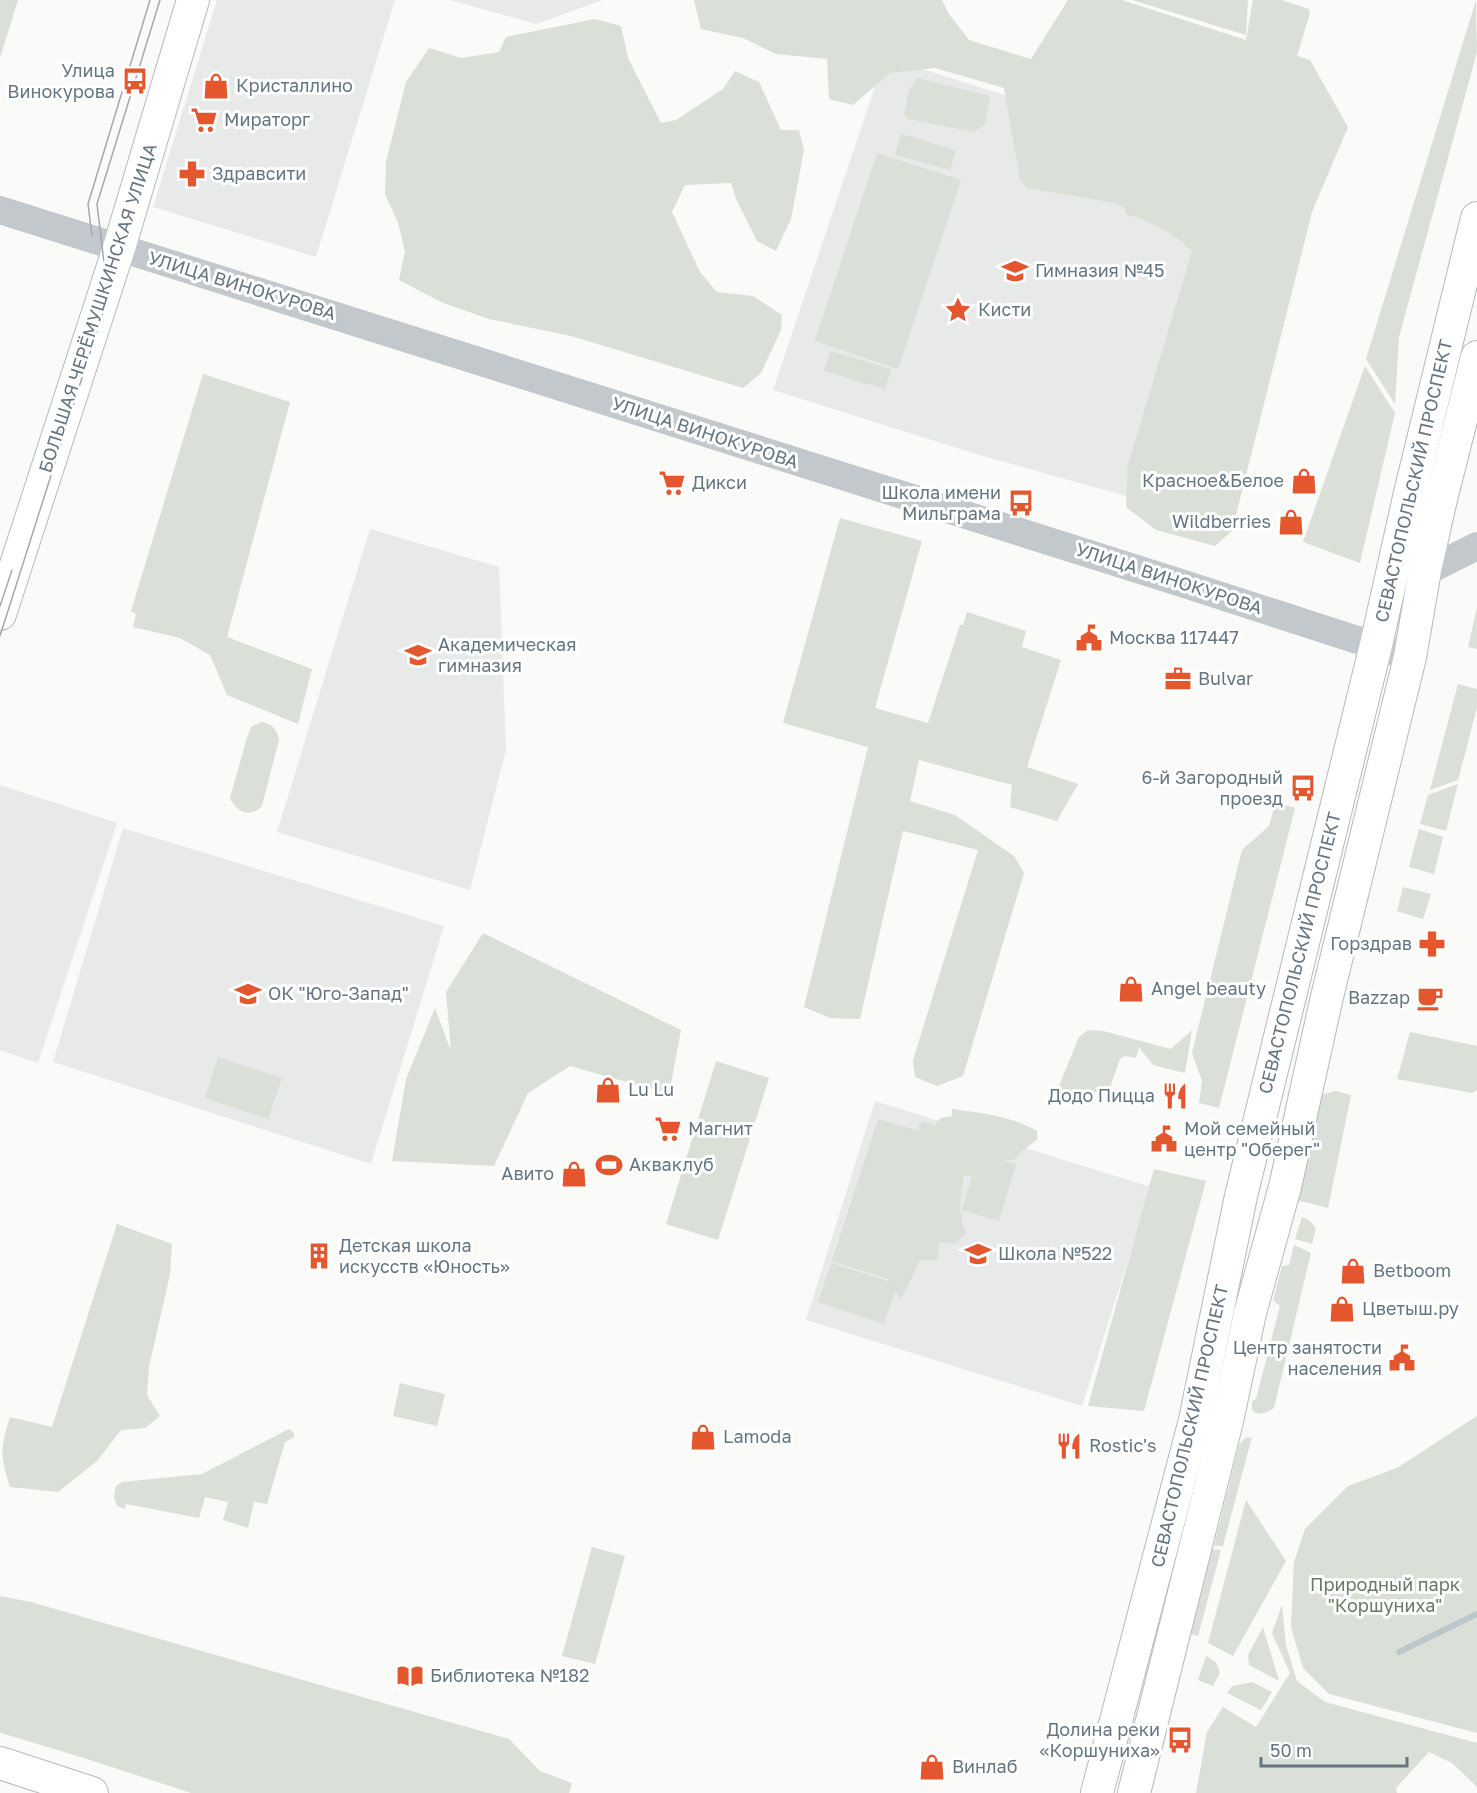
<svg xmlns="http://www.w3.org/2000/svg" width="1477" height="1793" viewBox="0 0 1477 1793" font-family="'Golos Text',sans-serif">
	<rect width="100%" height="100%" fill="#fafaf8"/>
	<g fill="#e8e9e9">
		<polygon points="217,0 395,0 316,257 153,207"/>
		<polygon points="450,0 603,0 536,24"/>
		<polygon points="885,57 1004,95 1072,99 1254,152 1144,501 976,454 773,390"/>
		<polygon points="370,529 499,567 506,750 470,890 277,832"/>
		<polygon points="0,785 117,823 38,1063 0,1050"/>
		<polygon points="123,828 444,926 371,1164 53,1062"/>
		<polygon points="875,1101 1151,1187 1082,1406 806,1320"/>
	</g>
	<g fill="#dadfd7">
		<polygon points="0,0 18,0 0,58"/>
		<path d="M694,0H942L949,14L969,40L1031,59L1068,0H1122L1246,40L1253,0H1282L1309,9L1310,13L1297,56L1310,60L1348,127L1312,212L1232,531L1215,546L1156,530L1126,507L1128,465L1192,251C1172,232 1152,221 1125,214L1126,209L1115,203L1027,188L1020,180L1004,88L935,68L890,73L853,105L829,99L827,59L776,54L743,38L701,29Z"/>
		<polygon points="1132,0 1248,0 1246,35"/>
		<polygon points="1476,0 1477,52 1399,337 1395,404 1366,359"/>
		<polygon points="595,19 621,26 628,58 661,123 676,120 723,89 735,71 759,82 781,130 799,130 804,150 791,219 776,251 757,241 736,199 731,183 685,185 672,212 700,272 717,292 753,296 782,315 781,330 761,373 743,388 571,336 489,319 441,302 399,280 405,251 398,223 385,194 386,162 406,82 429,48 461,58 499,52 506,37"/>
		<polygon points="917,78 990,96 985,124 973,132 908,119 904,114 909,90"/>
		<polygon points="901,134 956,150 950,170 895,155"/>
		<polygon points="877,153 961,180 898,369 815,341"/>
		<polygon points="830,351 891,369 885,389 824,371"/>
		<polygon points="1365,366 1395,413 1360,563 1303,542"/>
		<polygon points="203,374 290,402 227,637 312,669 298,724 227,695 210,655 180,638 133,627 136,614 131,611"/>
		<polygon points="840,518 922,541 875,708 928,723 960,625 963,625 967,612 1026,631 1022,647 1061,660 1027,767 1078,784 1057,821 1010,807 1012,785 919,760 910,801 955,815 1014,856 1024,873 963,1076 937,1086 915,1077 913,1060 978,850 903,831 860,1019 830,1018 804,1007 868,747 783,723"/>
		<polygon points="1477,607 1477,649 1468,647"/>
		<polygon points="1458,684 1477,689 1477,708 1458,780 1430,790"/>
		<path d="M262,722C273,725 277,729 279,740L262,806C250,818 236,812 230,798L248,734L252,726Z"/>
		<polygon points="1458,784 1446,831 1420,824 1428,795"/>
		<polygon points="1276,802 1295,808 1219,1108 1199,1103 1202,1081 1192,1053 1242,850 1269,826"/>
		<polygon points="1419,829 1443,837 1434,874 1409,867"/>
		<polygon points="1403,887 1431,894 1423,919 1397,911"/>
		<polygon points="483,933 681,1030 669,1094 570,1066 528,1093 494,1166 392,1161 406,1079 435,1008 451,1051 446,992"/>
		<path d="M1088,1030L1103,1031L1171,1049L1192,1030L1185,1073L1153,1065L1139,1047L1136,1058L1125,1056L1120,1059L1107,1096L1094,1092L1086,1093L1081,1105C1069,1102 1065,1097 1059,1086L1079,1037Z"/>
		<polygon points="1410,1032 1477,1046 1477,1090 1472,1093 1397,1079"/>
		<polygon points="218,1057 282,1078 268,1119 205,1098"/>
		<polygon points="716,1061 769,1078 718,1240 666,1224"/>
		<polygon points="1335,1091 1351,1095 1328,1208 1293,1199 1317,1096"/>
		<path d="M952,1109C983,1113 1010,1116 1037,1131V1140L1022,1151L1014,1160H1003L1016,1164L999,1221L962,1210L972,1176H963C964,1184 961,1188 961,1195C959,1208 961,1221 966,1234L954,1244L939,1242L938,1260H920L901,1300L895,1291L884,1324L818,1302L831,1263L890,1282L888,1279L832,1261L878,1119L919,1131V1123L925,1121L934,1126L940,1118L952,1116Z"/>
		<polygon points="1154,1169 1206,1181 1144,1411 1088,1406"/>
		<polygon points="1302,1217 1309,1220 1316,1228 1312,1244 1295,1239"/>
		<path d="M117,1224L172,1244L170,1274L149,1367L147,1395L160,1416L145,1428L121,1430L97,1461L58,1492L10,1487C0,1454 0,1450 10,1417L52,1427Z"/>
		<path d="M1294,1245L1311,1253L1274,1408C1265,1413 1260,1417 1252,1410V1401L1256,1399L1280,1306L1273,1300L1282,1266L1289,1265Z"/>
		<polygon points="400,1383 445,1394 437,1426 393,1416"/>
		<polygon points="1477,1416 1477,1733 1329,1694 1303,1668 1291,1627 1294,1562 1305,1529 1348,1486 1397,1468"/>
		<polygon points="289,1429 294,1433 294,1437 285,1442 267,1504 254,1502 248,1528 223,1520 228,1502 205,1497 199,1518 126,1504 125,1509 117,1506 114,1497 116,1486 122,1482 202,1474"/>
		<polygon points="1252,1437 1223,1546 1214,1546 1239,1445 1245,1438"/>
		<polygon points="1246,1500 1286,1561 1233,1656 1208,1643"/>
		<polygon points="592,1547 625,1556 595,1664 562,1656"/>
		<polygon points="1211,1549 1221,1550 1198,1636 1191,1634"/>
		<polygon points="0,1596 31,1602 509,1739 540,1771 572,1783 569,1793 191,1793 84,1758 4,1734 0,1732"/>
		<polygon points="1282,1605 1286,1645 1297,1681 1325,1702 1477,1743 1477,1787 1452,1763 1429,1752 1396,1788 1397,1793 1196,1793 1207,1732 1223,1707 1256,1727 1290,1673 1272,1633"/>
		<polygon points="1263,1627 1279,1681 1249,1665 1248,1655"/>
		<polygon points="1206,1656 1216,1662 1220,1673 1213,1686 1198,1680"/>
		<polygon points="1252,1682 1272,1692 1261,1710 1227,1693 1232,1686"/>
	</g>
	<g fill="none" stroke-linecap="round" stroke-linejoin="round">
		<polyline stroke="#bbc7cb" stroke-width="6" points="1399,1652 1477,1614"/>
		<g stroke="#b3babf" stroke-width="34">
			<g id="secondary">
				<polyline points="0,614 119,248 193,0"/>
				<polyline points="0,1763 92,1793"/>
				<polyline points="1097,1793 1195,1420 1241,1196 1376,645 1410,493 1477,218"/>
				<polyline points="1134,1793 1227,1421 1250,1313 1285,1187 1326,1001 1410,657 1425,570 1441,499 1477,357"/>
			</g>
		</g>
		<g stroke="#c3c8cc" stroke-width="28">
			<polyline points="0,210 1175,581 1410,657"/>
			<polyline points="1387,591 1477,546"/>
		</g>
		<use href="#secondary" stroke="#fff" stroke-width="32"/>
		<g stroke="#a2aab0" stroke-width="1.5">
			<polyline points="92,236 88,204 150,0"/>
			<polyline points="0,606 12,570"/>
			<polyline points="0,636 108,296 97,204 160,0"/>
		</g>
	</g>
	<defs>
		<g id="bus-bare" transform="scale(2.07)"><path d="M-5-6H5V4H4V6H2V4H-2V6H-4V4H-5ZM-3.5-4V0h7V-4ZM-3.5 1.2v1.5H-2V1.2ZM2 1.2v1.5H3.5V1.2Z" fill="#e4572e" stroke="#fff" stroke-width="2.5" paint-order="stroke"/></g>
		<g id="shop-bare" transform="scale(2.07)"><path d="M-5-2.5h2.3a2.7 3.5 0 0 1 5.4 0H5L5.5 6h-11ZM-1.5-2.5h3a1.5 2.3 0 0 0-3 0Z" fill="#e4572e" stroke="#fff" stroke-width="2.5" paint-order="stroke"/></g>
		<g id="supermarket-bare" transform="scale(2.07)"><path d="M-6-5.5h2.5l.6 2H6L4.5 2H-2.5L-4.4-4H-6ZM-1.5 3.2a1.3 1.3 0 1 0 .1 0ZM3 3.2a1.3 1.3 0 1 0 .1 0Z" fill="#e4572e" stroke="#fff" stroke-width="2.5" paint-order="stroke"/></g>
		<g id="pharmacy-bare" transform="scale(2.07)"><path d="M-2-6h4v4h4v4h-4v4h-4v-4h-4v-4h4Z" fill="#e4572e" stroke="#fff" stroke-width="2.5" paint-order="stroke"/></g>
		<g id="school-bare" transform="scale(2.07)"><path d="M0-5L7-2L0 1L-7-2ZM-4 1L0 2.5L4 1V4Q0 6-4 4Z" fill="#e4572e" stroke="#fff" stroke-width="2.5" paint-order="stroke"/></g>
		<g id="sight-bare" transform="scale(2.07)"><path d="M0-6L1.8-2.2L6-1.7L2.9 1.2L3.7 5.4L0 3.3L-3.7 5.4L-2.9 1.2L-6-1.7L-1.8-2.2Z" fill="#e4572e" stroke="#fff" stroke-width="2.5" paint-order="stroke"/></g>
		<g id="civic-bare" transform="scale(2.07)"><path d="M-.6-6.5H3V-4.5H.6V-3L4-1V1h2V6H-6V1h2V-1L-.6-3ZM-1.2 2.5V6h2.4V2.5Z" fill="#e4572e" stroke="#fff" stroke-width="2.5" paint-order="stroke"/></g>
		<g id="office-bare" transform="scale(2.07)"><path d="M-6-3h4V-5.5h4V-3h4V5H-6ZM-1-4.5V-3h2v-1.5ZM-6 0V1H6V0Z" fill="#e4572e" stroke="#fff" stroke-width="2.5" paint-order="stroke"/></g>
		<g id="cafe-bare" transform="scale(2.07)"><path d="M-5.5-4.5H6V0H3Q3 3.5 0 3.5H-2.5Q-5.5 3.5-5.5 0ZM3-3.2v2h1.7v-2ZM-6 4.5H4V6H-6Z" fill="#e4572e" stroke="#fff" stroke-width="2.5" paint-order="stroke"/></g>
		<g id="restaurant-bare" transform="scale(2.07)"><path d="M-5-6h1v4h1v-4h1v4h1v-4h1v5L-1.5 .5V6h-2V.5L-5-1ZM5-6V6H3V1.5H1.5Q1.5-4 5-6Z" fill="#e4572e" stroke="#fff" stroke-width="2.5" paint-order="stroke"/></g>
		<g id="stadium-bare" transform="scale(2.07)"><path d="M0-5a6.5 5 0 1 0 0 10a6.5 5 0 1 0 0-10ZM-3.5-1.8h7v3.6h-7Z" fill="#e4572e" stroke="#fff" stroke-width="2.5" paint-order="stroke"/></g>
		<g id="building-bare" transform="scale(2.07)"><path d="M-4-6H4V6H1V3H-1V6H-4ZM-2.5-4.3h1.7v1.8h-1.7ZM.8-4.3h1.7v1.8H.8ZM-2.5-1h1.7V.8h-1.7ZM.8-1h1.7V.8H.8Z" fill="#e4572e" stroke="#fff" stroke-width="2.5" paint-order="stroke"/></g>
		<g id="library-bare" transform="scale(2.07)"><path d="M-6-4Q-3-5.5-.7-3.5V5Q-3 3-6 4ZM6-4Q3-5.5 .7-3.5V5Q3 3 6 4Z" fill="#e4572e" stroke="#fff" stroke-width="2.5" paint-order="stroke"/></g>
	</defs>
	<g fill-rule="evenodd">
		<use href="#bus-bare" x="135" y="81"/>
		<use href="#shop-bare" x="216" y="86"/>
		<use href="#supermarket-bare" x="204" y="120"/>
		<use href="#pharmacy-bare" x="192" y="174"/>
		<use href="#school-bare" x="1015" y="271"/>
		<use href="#sight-bare" x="958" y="310"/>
		<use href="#shop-bare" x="1304" y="481"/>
		<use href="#supermarket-bare" x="672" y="483"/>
		<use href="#bus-bare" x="1021" y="503"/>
		<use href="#shop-bare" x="1291" y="522"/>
		<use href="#civic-bare" x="1089" y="638"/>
		<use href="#school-bare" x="418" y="655"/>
		<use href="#office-bare" x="1178" y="679"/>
		<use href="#bus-bare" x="1303" y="788"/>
		<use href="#pharmacy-bare" x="1432" y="944"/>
		<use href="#shop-bare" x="1131" y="989"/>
		<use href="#school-bare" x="248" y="994"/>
		<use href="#cafe-bare" x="1430" y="998"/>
		<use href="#shop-bare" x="608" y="1090"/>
		<use href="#restaurant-bare" x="1175" y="1096"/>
		<use href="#supermarket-bare" x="668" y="1129"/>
		<use href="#civic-bare" x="1164" y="1139"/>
		<use href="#stadium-bare" x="609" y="1165"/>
		<use href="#shop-bare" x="574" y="1174"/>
		<use href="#school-bare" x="978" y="1254"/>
		<use href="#building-bare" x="319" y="1256"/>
		<use href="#shop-bare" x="1353" y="1271"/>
		<use href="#shop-bare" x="1342" y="1309"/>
		<use href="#civic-bare" x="1402" y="1358"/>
		<use href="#shop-bare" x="703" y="1437"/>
		<use href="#restaurant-bare" x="1069" y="1446"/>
		<use href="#library-bare" x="410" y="1676"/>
		<use href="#bus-bare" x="1180" y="1740"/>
		<use href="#shop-bare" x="932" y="1767"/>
	</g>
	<g text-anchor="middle" stroke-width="6" stroke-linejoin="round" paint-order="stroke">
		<g font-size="18" fill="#657683" stroke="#fff" text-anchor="start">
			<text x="115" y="77" text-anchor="end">Улица<tspan x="115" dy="21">Винокурова</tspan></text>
			<text x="236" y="92">Кристаллино</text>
			<text x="224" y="126">Мираторг</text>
			<text x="212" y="180">Здравсити</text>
			<text x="1035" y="277">Гимназия №45</text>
			<text x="978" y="316">Кисти</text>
			<text x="1284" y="487" text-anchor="end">Красное&amp;Белое</text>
			<text x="692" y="489">Дикси</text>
			<text x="1001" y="499" text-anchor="end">Школа имени<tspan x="1001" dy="21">Мильграма</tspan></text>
			<text x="1271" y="528" text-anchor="end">Wildberries</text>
			<text x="1109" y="644">Москва 117447</text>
			<text x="438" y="651">Академическая<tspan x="438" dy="21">гимназия</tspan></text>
			<text x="1198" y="685">Bulvar</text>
			<text x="1283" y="784" text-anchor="end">6-й Загородный<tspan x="1283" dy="21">проезд</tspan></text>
			<text x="1412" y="950" text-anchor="end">Горздрав</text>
			<text x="1151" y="995">Angel beauty</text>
			<text x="268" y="1000">ОК "Юго-Запад"</text>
			<text x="1410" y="1004" text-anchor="end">Bazzap</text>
			<text x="628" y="1096">Lu Lu</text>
			<text x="1155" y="1102" text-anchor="end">Додо Пицца</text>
			<text x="688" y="1135">Магнит</text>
			<text x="1184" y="1135">Мой семейный<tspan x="1184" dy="21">центр "Оберег"</tspan></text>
			<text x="629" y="1171">Акваклуб</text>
			<text x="554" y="1180" text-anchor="end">Авито</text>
			<text x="339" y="1252">Детская школа<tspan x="339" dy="21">искусств «Юность»</tspan></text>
			<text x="998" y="1260">Школа №522</text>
			<text x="1373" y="1277">Betboom</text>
			<text x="1362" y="1315">Цветыш.ру</text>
			<text x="1382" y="1354" text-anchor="end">Центр занятости<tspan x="1382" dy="21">населения</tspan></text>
			<text x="723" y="1443">Lamoda</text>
			<text x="1089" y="1452">Rostic's</text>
			<text x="430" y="1682">Библиотека №182</text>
			<text x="1160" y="1736" text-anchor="end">Долина реки<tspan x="1160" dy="21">«Коршуниха»</tspan></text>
			<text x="952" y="1773">Винлаб</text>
		</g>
		<g font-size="18" fill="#657683" stroke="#fff">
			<text transform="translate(242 286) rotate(17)" y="6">УЛИЦА ВИНОКУРОВА</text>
			<text transform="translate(98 308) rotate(-72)" y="6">БОЛЬШАЯ ЧЕРЁМУШКИНСКАЯ УЛИЦА</text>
			<text transform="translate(705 433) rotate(18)" y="6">УЛИЦА ВИНОКУРОВА</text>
			<text transform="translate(1414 481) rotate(-77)" y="6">СЕВАСТОПОЛЬСКИЙ ПРОСПЕКТ</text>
			<text transform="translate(1169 579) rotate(18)" y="6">УЛИЦА ВИНОКУРОВА</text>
			<text transform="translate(1300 953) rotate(-76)" y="6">СЕВАСТОПОЛЬСКИЙ ПРОСПЕКТ</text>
			<text transform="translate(1190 1426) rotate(-77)" y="6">СЕВАСТОПОЛЬСКИЙ ПРОСПЕКТ</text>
		</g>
		<g font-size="18" fill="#687a64" stroke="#fff">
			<text x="1385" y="1591">Природный парк<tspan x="1385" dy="21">"Коршуниха"</tspan></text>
		</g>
	</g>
	<path d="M1261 1757v9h146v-9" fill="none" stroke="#657683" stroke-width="3"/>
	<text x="1270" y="1757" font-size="18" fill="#657683" stroke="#ffffff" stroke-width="4.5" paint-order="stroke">50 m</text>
</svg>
